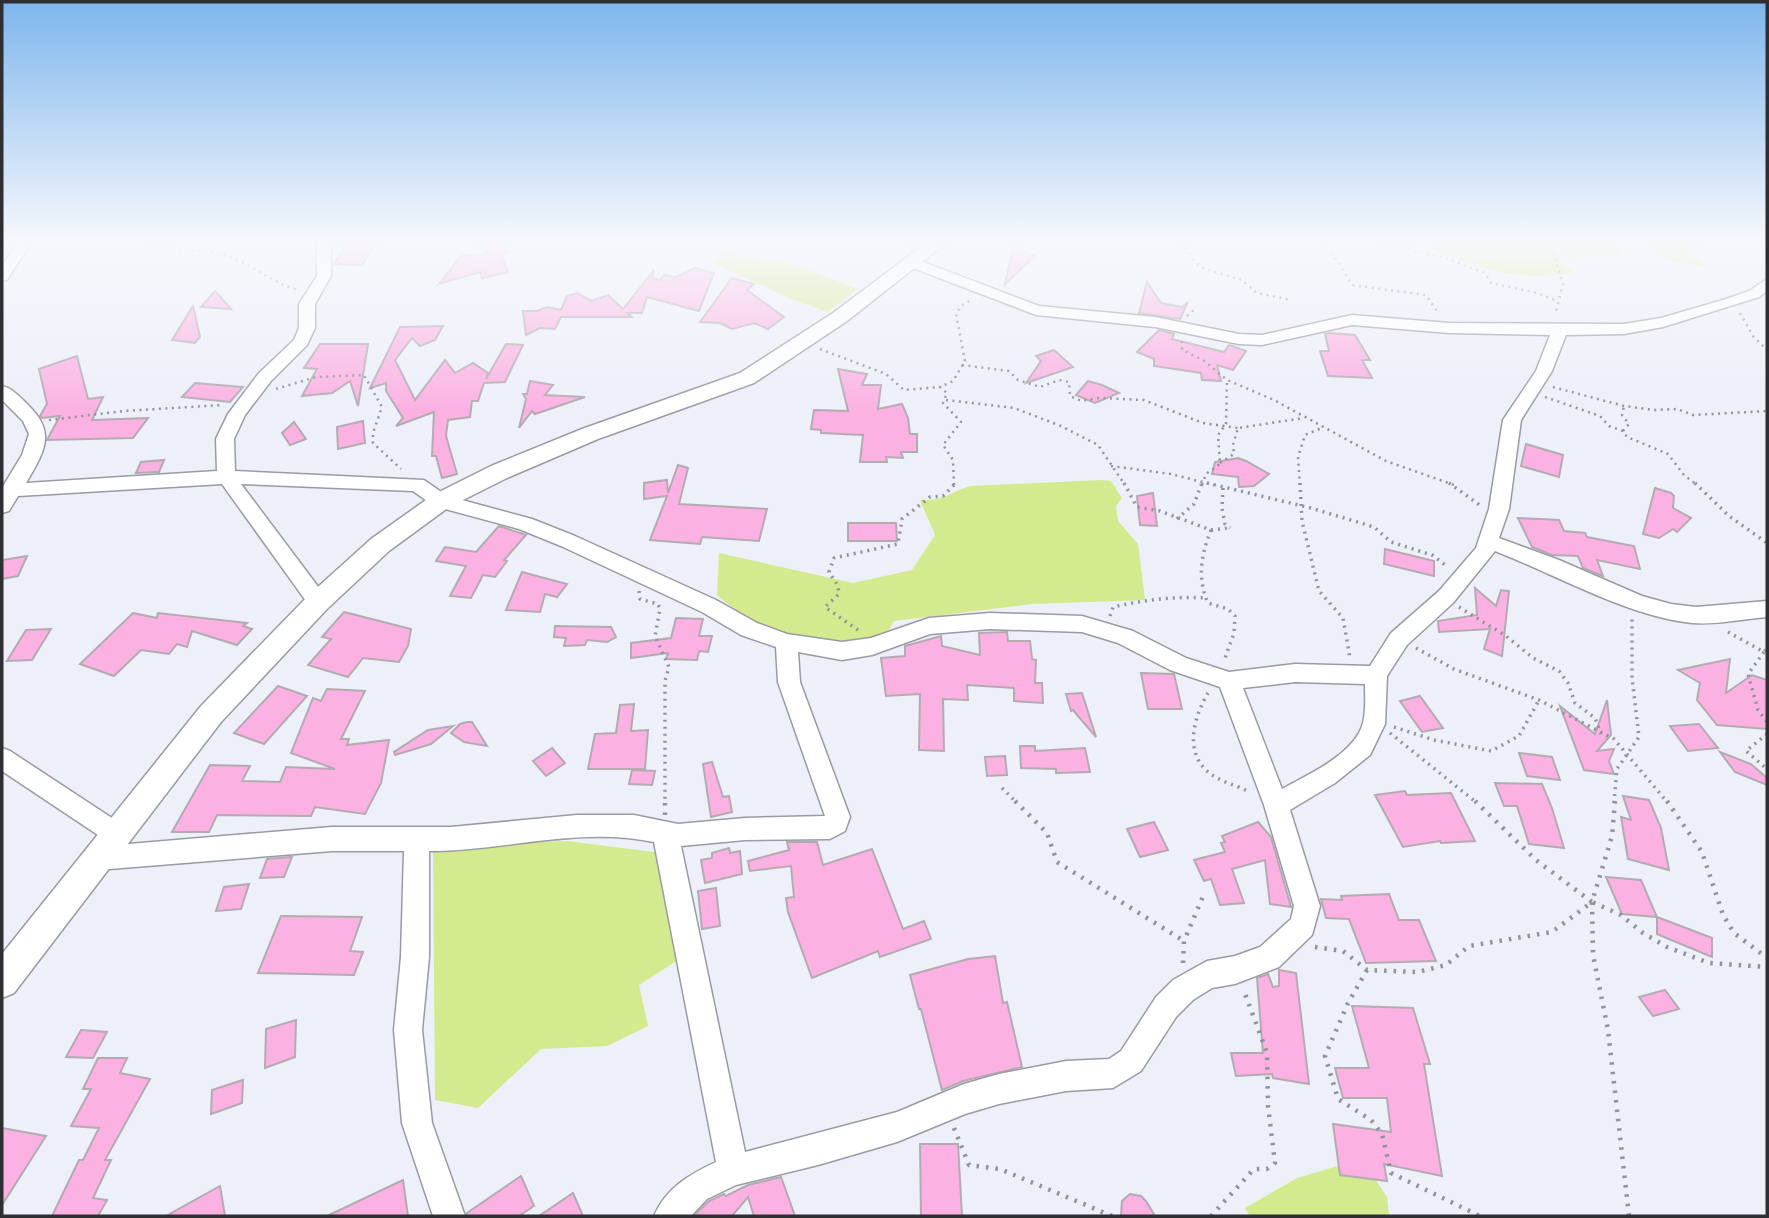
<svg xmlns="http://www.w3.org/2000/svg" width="1769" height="1218" viewBox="0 0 1769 1218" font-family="'Nunito Sans',sans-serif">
	<rect width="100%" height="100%" fill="#edeff9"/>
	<g fill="#d3eb8e">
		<path d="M1429,240H1613L1612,242L1622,254L1597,255L1596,259L1583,255L1579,259L1560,256L1561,264L1571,268L1573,273C1516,281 1482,270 1431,249Z"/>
		<polygon points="1621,240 1692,240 1702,244 1697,249 1685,250 1709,267 1668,261 1645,246"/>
		<polygon points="726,252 798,266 858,289 827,312 786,297 711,262"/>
		<path d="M1101,480L1111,481L1122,498L1116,506L1118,521L1138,544L1145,600L1032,604L894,621L882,642L837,648L750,622L717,595L719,553L853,583L912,570L935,535L920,500C946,501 949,492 971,486Z"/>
		<polygon points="567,841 662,853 689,953 639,985 648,1026 607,1046 541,1049 478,1108 435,1100 433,846"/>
		<polygon points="1362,1159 1387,1197 1389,1216 1250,1216 1245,1208 1297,1178"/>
	</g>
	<g fill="#fbb2e3" stroke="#b4abb1" stroke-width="2">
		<polygon points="349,240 378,240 362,265 334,264"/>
		<polygon points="477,240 499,240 509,251 501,255 508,272 482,278 480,272 439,284 461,256 488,254"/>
		<polygon points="1013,247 1035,256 1005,284"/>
		<polygon points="695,268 714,273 699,311 647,297 642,313 627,313 632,317 561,317 555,329 540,328 526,335 523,311 537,311 547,307 561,310 567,296 577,293 592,301 608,295 623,309 654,270 652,278 660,280 664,275 676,277"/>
		<polygon points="732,278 754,284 747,290 784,317 768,329 754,323 732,329 720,323 700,322"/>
		<polygon points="1147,282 1161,303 1182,307 1188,302 1180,319 1139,313"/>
		<polygon points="215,291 231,309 201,307"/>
		<polygon points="193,306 200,337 195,343 172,340"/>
		<polygon points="443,326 435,340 420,346 412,338 395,360 415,400 445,360 455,373 473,363 488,373 486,379 506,344 523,345 505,382 484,383 478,401 472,401 470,417 448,420 446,436 457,474 442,478 436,456 432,456 434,412 396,426 403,418 386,391 386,383 370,388 400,327"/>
		<polygon points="1159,330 1174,334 1172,339 1224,352 1229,345 1246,351 1233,370 1217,365 1221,381 1202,380 1201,373 1154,366 1154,359 1137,352"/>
		<polygon points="1330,333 1355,335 1370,360 1362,360 1372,378 1328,376 1320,351 1329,351 1325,334"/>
		<polygon points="320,344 368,344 358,406 350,381 332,393 302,396 317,369 304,368"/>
		<polygon points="1054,350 1073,367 1026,383 1041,361 1036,356"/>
		<polygon points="77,356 88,399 103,397 92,420 148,418 133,438 47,440 60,416 42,418 40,416 47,404 39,369"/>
		<polygon points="838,369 867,374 862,385 881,385 878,409 902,404 908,418 910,434 917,434 917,452 901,452 903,458 886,457 887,462 860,462 863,435 821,433 821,430 811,429 814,410 848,411"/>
		<polygon points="530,381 553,385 545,395 585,397 535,414 532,411 519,428 526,399 523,394 527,394"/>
		<polygon points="1088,381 1102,385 1119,393 1095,403 1076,395"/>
		<polygon points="195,383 243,387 230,402 182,397"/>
		<polygon points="363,421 365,443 338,449 337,427"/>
		<polygon points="294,422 306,439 290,445 282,433"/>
		<polygon points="1526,444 1563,455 1559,477 1521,466"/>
		<polygon points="1238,458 1246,461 1269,474 1254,486 1239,487 1238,477 1212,474 1215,462"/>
		<polygon points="164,460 159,472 136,473 141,462"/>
		<polygon points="678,465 688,468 679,504 767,509 759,541 702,537 700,544 650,540 667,496 644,499 644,483 667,480 668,493"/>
		<polygon points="1655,488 1671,493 1674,496 1673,508 1691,518 1677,532 1673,529 1659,538 1643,534"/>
		<polygon points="1153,493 1157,526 1140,525 1137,496"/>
		<polygon points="1518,518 1559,520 1564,531 1585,533 1587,537 1634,546 1640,569 1597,560 1603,576 1583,568 1578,556 1552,555 1532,547"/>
		<polygon points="848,523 896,523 897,541 848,541"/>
		<polygon points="499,526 526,535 504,560 507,561 495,577 483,575 471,598 450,596 466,566 436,561 445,547 476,552"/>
		<polygon points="1385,549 1434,561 1434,576 1384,564"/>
		<polygon points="27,556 18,576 2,579 2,560"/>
		<polygon points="522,572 567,584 557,597 545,594 540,612 506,610"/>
		<polygon points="1475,588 1496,606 1501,590 1509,591 1502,656 1484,649 1490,629 1439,632 1438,621 1477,615"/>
		<polygon points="344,612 411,629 408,646 399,662 363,658 348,677 308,665 331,639 322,637"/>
		<polygon points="133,613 157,618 158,613 247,623 243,626 252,629 237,645 192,631 187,647 177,644 169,654 141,650 114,676 80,664"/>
		<polygon points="676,618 703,619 699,636 712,636 708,652 699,651 697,660 666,659 668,653 631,658 631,643 671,638"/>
		<polygon points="555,626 611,627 616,637 607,642 587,640 585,645 564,646 566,638 554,637"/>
		<polygon points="51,629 32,660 7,661 26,630"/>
		<polygon points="1007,632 1008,641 1030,641 1032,659 1036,660 1035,683 1042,683 1043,703 1014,701 1014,688 967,685 968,700 943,699 944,751 919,750 920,694 886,696 881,658 905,656 905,646 941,636 942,646 980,655 979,633"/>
		<polygon points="1730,659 1726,693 1752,675 1767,680 1767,729 1717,725 1697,700 1700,683 1678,670"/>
		<polygon points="1141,673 1174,674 1182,709 1148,709"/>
		<polygon points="278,686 307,696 264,744 234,733"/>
		<polygon points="327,689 365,691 341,739 349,739 347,745 389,740 381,783 365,814 315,807 311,816 217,815 209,832 172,832 210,765 250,766 242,781 280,782 286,767 335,769 291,753 313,698 321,701"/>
		<polygon points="1082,693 1096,737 1073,710 1071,711 1066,694"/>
		<polygon points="1420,696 1443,728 1422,732 1400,701"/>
		<polygon points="1607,700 1611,735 1597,751 1614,749 1609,761 1614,774 1584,770 1560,706 1595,734"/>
		<polygon points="634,704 631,731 648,730 645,769 588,769 595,734 616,733 620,705"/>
		<polygon points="467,722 472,722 487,746 464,742 451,733 460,724"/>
		<polygon points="1699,724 1718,748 1688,751 1670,726"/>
		<polygon points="453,726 431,744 395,755 394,752 428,730"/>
		<polygon points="1020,746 1035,746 1035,751 1085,748 1090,772 1056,773 1056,769 1021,768"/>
		<polygon points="552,748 565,763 546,776 533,761"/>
		<polygon points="1720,752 1751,764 1767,778 1767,785 1735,772"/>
		<polygon points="1519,753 1552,757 1560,780 1527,776"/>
		<polygon points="1005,756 1007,775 987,776 985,757"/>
		<polygon points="712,762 723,797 729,796 732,812 711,817 703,764"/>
		<polygon points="632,770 655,771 652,785 629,784"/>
		<polygon points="1495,783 1542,784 1552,808 1564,848 1529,844 1517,806 1504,806"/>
		<polygon points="1405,791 1407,795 1451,793 1475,841 1441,843 1440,841 1403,847 1375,795"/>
		<polygon points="1623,796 1649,800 1661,828 1669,870 1628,859 1621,817 1631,820"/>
		<polygon points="1154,822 1168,850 1140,857 1127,829"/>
		<polygon points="1258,822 1271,837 1291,907 1270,904 1265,860 1232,869 1244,903 1220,905 1211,879 1204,881 1194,860 1225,852 1221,843 1225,842 1222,836"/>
		<polygon points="787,842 817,842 823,865 872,849 903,929 924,921 931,939 880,957 878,951 812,978 788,912 786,898 794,897 791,866 750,871 748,861 789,850"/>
		<polygon points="729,848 730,853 740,851 742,874 705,883 701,860 712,858 712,853"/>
		<polygon points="292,857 284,877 260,878 267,859"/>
		<polygon points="1606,877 1641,880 1657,917 1622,914"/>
		<polygon points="249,884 241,909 216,911 224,887"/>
		<polygon points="716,888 720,926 702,929 698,891"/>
		<polygon points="1389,894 1399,920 1419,920 1436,961 1366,963 1349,919 1326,918 1321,899 1342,900 1341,896"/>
		<polygon points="281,916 362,917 350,951 363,952 354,975 258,973"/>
		<polygon points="1657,917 1712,938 1712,957 1657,934"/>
		<polygon points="995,956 1003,1003 1007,1002 1022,1067 963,1081 942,1090 921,1009 919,1009 910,975 968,959"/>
		<polygon points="1279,970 1296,973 1309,1084 1273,1078 1272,1074 1236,1076 1231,1053 1263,1053 1257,978 1268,974 1273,987 1279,986"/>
		<polygon points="1665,990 1679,1009 1653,1016 1639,997"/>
		<polygon points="1352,1006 1413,1008 1430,1064 1424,1064 1442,1176 1384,1164 1387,1181 1340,1175 1333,1124 1391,1132 1387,1098 1343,1098 1335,1068 1369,1068"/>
		<polygon points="296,1020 295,1057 265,1068 266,1029"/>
		<polygon points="81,1030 107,1032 93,1058 66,1057"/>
		<polygon points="98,1058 127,1058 120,1073 150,1079 105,1160 111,1160 93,1198 107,1200 98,1216 52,1216 79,1160 83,1160 99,1128 71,1126 91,1089 83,1089"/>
		<polygon points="243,1080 242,1103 211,1114 212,1090"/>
		<polygon points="2,1128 46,1136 2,1205"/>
		<polygon points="920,1144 958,1144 962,1216 921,1216"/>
		<polygon points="521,1176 534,1206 519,1216 467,1216 467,1213"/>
		<polygon points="781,1177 795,1216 754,1216 748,1197 732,1216 694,1216 709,1201 724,1194 726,1196 748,1185"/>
		<polygon points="403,1180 408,1216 327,1216"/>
		<polygon points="220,1186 225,1216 166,1216"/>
		<polygon points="573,1193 583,1216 539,1216"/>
		<polygon points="1130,1194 1141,1196 1146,1201 1155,1216 1121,1216 1122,1201"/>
	</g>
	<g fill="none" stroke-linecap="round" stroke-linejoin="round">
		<g stroke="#999ba4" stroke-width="3">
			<g id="minor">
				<polygon points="19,240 33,240 7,280 2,281 2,266"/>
				<path d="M317,240H331V276L315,304V328L307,345L271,381L245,415L234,439L235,471L424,480L447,496L532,519L575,536L716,600L757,623L787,634L842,642L871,638L929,618L990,613L1082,616L1133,631L1186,658L1229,672L1295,664L1370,666L1391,633L1439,591L1476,548L1489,509L1503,420L1536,371L1550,335L1449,333L1352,325L1262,345L1239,344L1155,327L1036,315L908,266L906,263L908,260H918L1039,306L1155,317L1239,334L1262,335L1352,315L1449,323L1624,324L1661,318L1723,300L1749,291L1767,279V291L1759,297L1663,327L1624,334L1566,335L1552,371L1521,420L1509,509L1499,538L1559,560L1642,596L1671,604L1696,607L1767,601V617C1743,619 1716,625 1692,623C1627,616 1557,575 1495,551L1453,603L1407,645L1387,676L1385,724L1370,755L1335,783L1290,810L1320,906L1312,935L1279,967L1235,984L1212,988L1193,1000L1176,1017L1141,1071L1113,1088L1066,1091L999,1104L965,1114L897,1142L818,1165L736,1185L707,1199L691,1216H654C666,1188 690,1174 716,1162L654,842C580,826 504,851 429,851V957L422,1030L432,1123L465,1216H433L402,1123L394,1030L401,957L404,851H332L97,870L88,866L84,858L88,850L113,845L2,771V748L10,751L124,826L128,834L124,842L117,845L332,827H451L577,815H634L678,824L745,818L825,816L778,682L776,647L741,635L702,612L561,546L519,529L434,506L413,491L241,484L325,596L328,602L325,608L318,610L311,608L222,484L18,496L9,511L2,513V488L22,455L29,434L23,421L2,400V386C12,388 21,398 28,405C57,433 44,452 26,483L217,471L216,439L228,414L259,373L294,340L299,328V304L317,276ZM990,629L1082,632L1118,643L1170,670L1220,687L1264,805L1294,906L1291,919L1260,947L1235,956L1207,961L1173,980L1156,997L1121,1051L1109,1059L1066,1061L999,1074L964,1084L897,1112L745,1152L681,846L745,840L830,839L845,831L850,817L800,682L798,652L842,660L872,655L930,634ZM1295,682L1365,684C1365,699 1367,719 1359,733C1344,759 1307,775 1282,789L1243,688Z"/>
				<polygon points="907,240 927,240 939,247 932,251"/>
			</g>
		</g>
		<g stroke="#999ba4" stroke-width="3">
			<polygon id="tertiary" points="930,240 950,240 847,321 754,383 598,439 507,478 449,507 389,551 327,609 221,722 14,993 2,998 2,954 201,706 309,595 371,539 433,495 491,466 582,429 740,373 833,313"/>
		</g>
		<g stroke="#91939a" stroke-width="2.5" stroke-dasharray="2 4.5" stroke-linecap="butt">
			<path d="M141,240C170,255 201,246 231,257C255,266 273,284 299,290"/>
			<polyline points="1176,240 1184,244 1195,262 1203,268 1242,280 1257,293 1291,300"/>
			<polyline points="1316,240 1337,260 1352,285 1426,295 1439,314"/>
			<polyline points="1370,240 1443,257 1485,273 1491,283 1537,293 1558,301"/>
			<polyline points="1555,240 1552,250 1563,284 1555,315"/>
			<polyline points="1740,313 1753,336 1767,350"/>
			<polyline points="1187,316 1196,308"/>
			<polyline points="1182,341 1182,350 1203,360 1227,380 1274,400 1386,461 1454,485"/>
			<polyline points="820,349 886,374 904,390 940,387"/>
			<polyline points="962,365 1009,371 1018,380 1040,387 1059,380 1069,382 1070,396 1081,401 1099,398 1144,400 1203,423 1238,428"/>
			<polyline points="1553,387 1624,406 1654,410 1677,409 1693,415 1767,411"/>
			<polyline points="276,389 316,377 364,375 382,407 373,433 373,443 401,469"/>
			<polyline points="1545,397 1600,416 1609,426 1623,431 1627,437 1668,454 1684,475 1697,485"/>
			<polyline points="946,400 1014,408 1061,426 1098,445 1125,485"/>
			<polyline points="49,420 124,411 222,405"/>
			<polyline points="1623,431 1629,424 1622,415 1624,406"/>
			<polyline points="1220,463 1234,454 1233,445 1238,428 1304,418"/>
			<polyline points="1111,466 1171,474 1214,485"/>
			<polyline points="954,485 953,460 943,445 961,422 943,403 947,393 940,387 953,381 965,361 956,314 961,306 971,300"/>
			<polyline points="1202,485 1206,474 1220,464 1218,435 1226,424 1227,380"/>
			<polyline points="1300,485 1298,457 1305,435 1322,428"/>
		</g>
		<g stroke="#91939a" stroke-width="3.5" stroke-dasharray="2 5" stroke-linecap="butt">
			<path d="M1124,483L1137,507L1160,511L1211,530C1201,555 1197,578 1208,603L1228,609L1235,616L1234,633L1224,661"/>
			<polyline points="1207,483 1311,508 1374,527 1391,542 1432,555 1448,567"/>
			<polyline points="1300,483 1302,521 1319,591 1343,618 1350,658"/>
			<polyline points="1449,483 1481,506"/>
			<polyline points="1695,483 1729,516 1767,543"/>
			<polyline points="1223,488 1222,508 1225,524 1230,528"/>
			<polyline points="1177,519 1194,504 1202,483"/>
			<polyline points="1211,530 1228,528"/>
			<polyline points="639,591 640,599 658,604 660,609 655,636 669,667 665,681 665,803"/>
			<polyline points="1459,607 1506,636 1533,658 1559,671 1568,683 1575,703 1595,718 1601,734"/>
			<path d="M1110,616L1113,607C1144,600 1174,596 1206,598"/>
			<polyline points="858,630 825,607 839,594 838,586 829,572 834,558 898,544 902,519 930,497 943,496 956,483"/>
			<polyline points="1728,632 1764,652 1767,648"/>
			<polyline points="1416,648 1454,669 1539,700 1614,739 1668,803"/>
			<polyline points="1764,652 1748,674 1758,710 1767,722"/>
			<path d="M1208,693C1195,715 1184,749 1206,770C1217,781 1236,785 1250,792"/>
			<polyline points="1394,727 1434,740 1491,751 1519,736 1539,700"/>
			<polyline points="1390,733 1477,803"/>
			<polyline points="1767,734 1746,751 1767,769"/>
			<polyline points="1002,788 1017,803"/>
			<polyline points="1614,803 1617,769 1639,737 1632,678 1632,618"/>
		</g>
		<g stroke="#91939a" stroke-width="4.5" stroke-dasharray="2.5 7" stroke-linecap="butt">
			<polyline points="1015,801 1047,833 1057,862 1184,941"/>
			<polyline points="1475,801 1536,860 1592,902"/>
			<polyline points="1615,801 1612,836 1592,902 1593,955 1608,1030 1629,1216"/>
			<polyline points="1667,801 1702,852 1723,915 1734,933 1767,958"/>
			<polyline points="665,815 665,801"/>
			<polyline points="1315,947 1343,951 1367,970 1418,972 1446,965 1469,946 1552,932 1592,902 1621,915 1643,933 1667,947 1709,963 1767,967"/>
			<polyline points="1183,963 1184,941 1204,894"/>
			<polyline points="1367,970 1348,1003 1325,1056 1338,1099 1371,1120 1382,1134 1391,1173 1480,1216"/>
			<polyline points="954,1128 969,1165 1000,1169 1112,1216"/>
			<polyline points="1211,1216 1254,1169 1267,1169 1275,1163 1268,1106 1267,1053 1244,991"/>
		</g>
		<use href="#minor" fill="#fff" fill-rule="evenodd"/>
		<use href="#tertiary" fill="#fff" fill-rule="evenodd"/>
	</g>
	<linearGradient id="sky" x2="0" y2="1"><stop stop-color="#7db6ec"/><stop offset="0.59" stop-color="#f7f8fc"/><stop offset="1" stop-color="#f7f8fc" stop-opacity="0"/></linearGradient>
	<rect width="1769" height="410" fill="url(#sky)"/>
	<rect width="1769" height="1218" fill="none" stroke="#2e2f33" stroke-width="7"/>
</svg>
